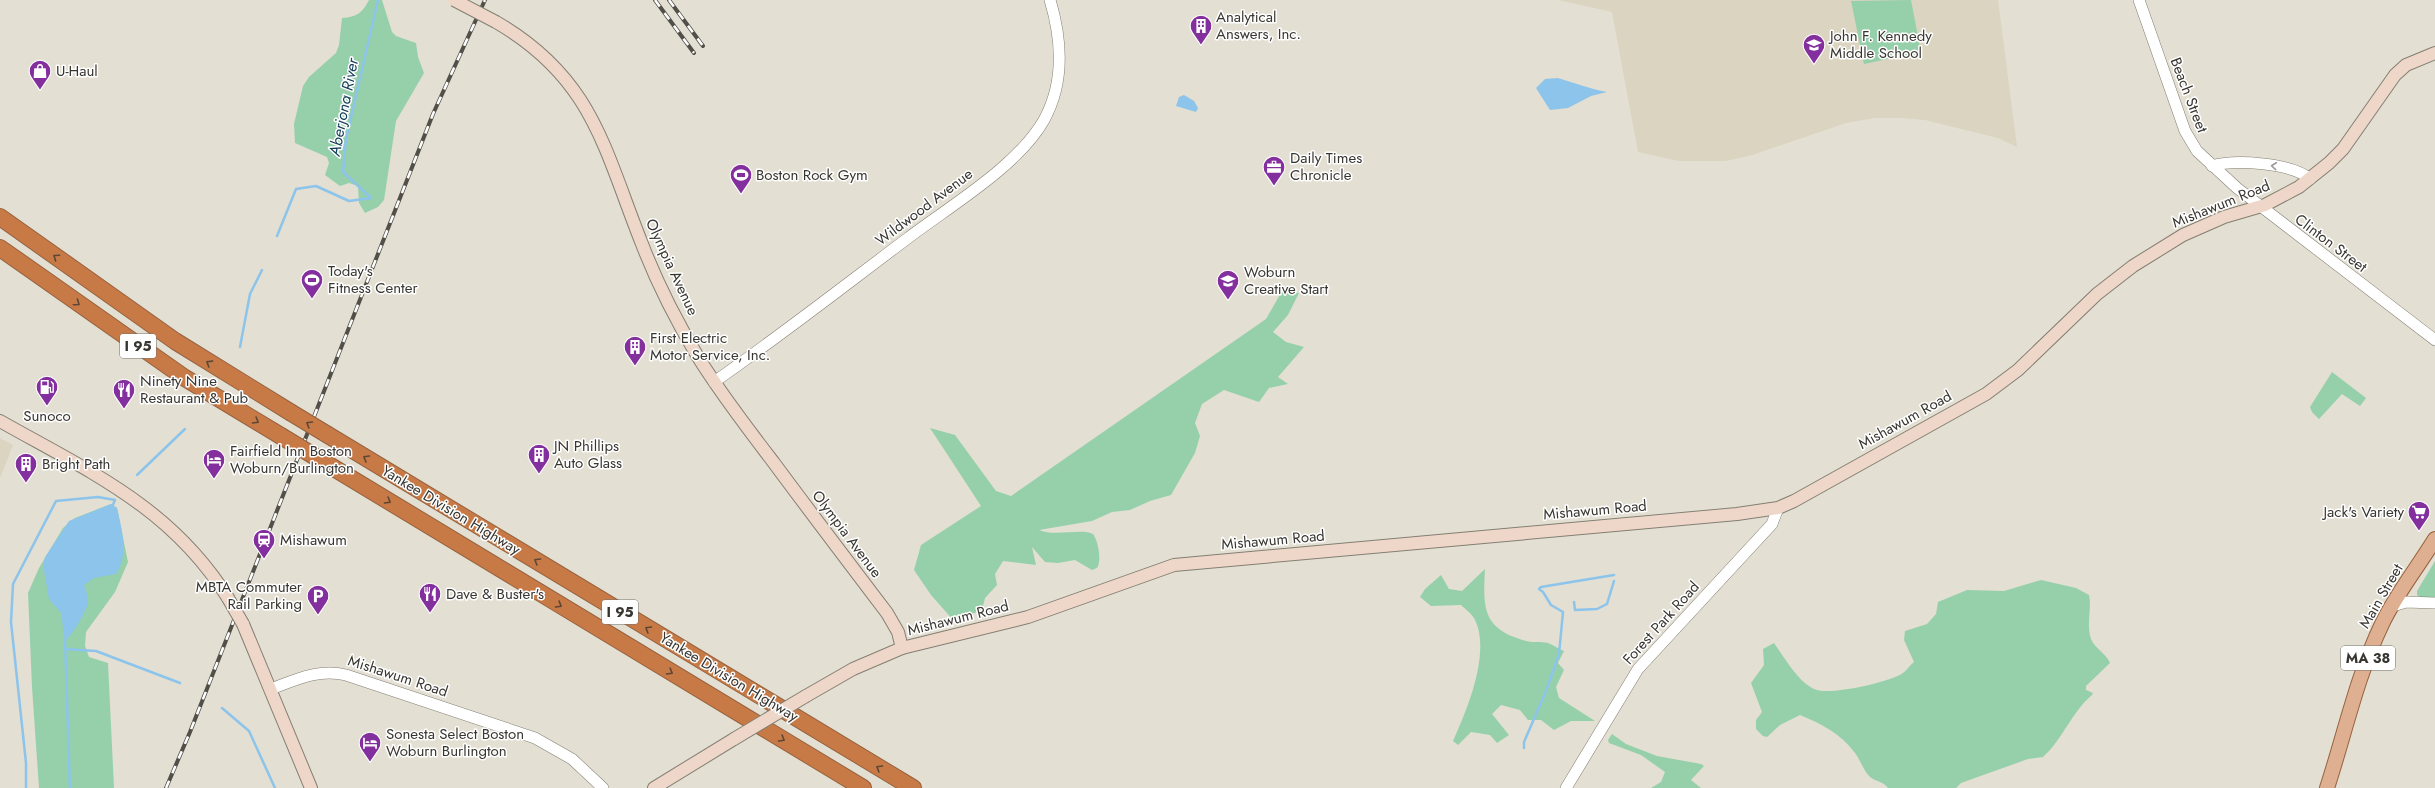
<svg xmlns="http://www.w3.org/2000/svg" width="2435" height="788" viewBox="0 0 2435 788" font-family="Jost,sans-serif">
	<rect width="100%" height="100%" fill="#e3dfd2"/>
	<g fill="#dbd4c0">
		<polygon points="1558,0 1998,0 2017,147 1998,138 1925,120 1901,118 1875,118 1846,123 1749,156 1725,161 1679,161 1638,152 1612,12"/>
		<polygon points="0,438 13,445 0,478"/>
	</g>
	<g fill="#96d0aa">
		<path d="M369,0H382L392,32L396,36L416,43L418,57L424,73L396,121L384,200L378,207L365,213L359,203L358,186L349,183L340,186L325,175L329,163L327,157L295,143L294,124L303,86L309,77L336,53L339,45L342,18C357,17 362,13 369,0Z"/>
		<polygon points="1911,0 1921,52 1864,64 1851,1"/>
		<path d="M1282,291L1299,293L1288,315L1273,332L1286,342L1304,347L1278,377L1288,384L1269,388L1259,402L1224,390L1202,404L1195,423L1200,436L1195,453L1171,495L1150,501L1130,510L1112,512L1092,521L1039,530C1054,537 1082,528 1093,534C1098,540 1102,561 1097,568L1092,570L1075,560L1058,563L1045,562L1032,547L1036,565L1003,561L995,574L997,585L985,598L982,610L954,621L931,595L914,570L921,545L981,506L930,428L955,435L996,491L1011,496L1266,319Z"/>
		<polygon points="2332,372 2366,398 2360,406 2342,394 2319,419 2312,412 2310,407"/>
		<polygon points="111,504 117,508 128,562 115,592 86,632 85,646 89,657 108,663 114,788 39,788 32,687 28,593 39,568 63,528 75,518"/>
		<polygon points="2435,561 2435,600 2425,600 2417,595 2417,591"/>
		<path d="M1485,569C1483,608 1482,629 1526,641C1533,643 1541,641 1548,643C1553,645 1559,649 1564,651L1558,663L1564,670L1556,687L1559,698L1595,721H1571L1554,730L1541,720H1528L1520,710L1501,705L1492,714L1509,735L1497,743L1490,735L1471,732L1458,745L1453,741C1467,710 1492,651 1474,618C1471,613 1465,609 1461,605L1431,606L1420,597L1425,589L1441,575L1449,589L1462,591Z"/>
		<path d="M2041,580L2076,588L2089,595C2092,609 2086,624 2091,639C2095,649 2106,653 2110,663L2086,686V690L2093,693L2092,695C2071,713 2063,739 2043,757L2028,759L1961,783L1956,788H1888C1883,781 1876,782 1870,777C1863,770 1861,761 1855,753C1841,734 1822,724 1800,715L1780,725L1767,737L1763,736L1756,729V720L1762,712L1751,683L1764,665L1763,649L1774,643C1785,658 1799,684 1817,690C1831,695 1891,682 1903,673C1907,670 1910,665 1914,662L1904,640L1905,631L1927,624L1936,614L1938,602L1967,590L2004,591Z"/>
		<polygon points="1612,734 1626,744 1657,756 1701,764 1704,766 1691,780 1701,788 1651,788 1661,782 1665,772 1641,755 1609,743 1608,740"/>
	</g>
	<g fill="#8cc4eb">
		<path d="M1558,78C1575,83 1590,89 1607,92L1591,96L1568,108L1550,110L1536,88L1545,79Z"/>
		<polygon points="1184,95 1194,101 1198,108 1196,112 1176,106 1179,97"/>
		<path d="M111,504L117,508C122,530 129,555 116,574L94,578L84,585C86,590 87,595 88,600C89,608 71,637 65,641L61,613L49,599L43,565L45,557L69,521Z"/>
	</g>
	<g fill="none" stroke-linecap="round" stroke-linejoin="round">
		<g stroke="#8cc4eb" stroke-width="2.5">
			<polyline points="277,236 296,189 316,186 349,201 371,198 343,172 346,139 378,0"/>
			<polyline points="240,347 250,294 262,270"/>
			<polyline points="137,475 185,429"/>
			<polyline points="1574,602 1575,610 1597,609 1607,604 1614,581"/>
			<polyline points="65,639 70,788"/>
			<polyline points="65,649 96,651 180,683"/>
			<polyline points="222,708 249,731 275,788"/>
			<polyline points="1524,748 1524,742 1546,691 1559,654 1563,612 1551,605 1543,592 1539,589 1541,587 1614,575"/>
			<polyline points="26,788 26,763 11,622 13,584 56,501 98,497 115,500 112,507"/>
		</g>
		<g stroke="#837f73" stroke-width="12">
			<g id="tertiary">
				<polyline points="2139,0 2185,131 2197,151 2237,188 2435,340"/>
				<path d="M2212,166C2235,159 2292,163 2310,179"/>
				<path d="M714,382C780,336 844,286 908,238C950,206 1018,166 1044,120C1065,82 1062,40 1050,0"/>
				<polyline points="2393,606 2406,602 2435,603"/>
				<path d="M271,689C295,680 319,668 346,675L535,738L572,759L603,788"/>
				<polyline points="1566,788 1638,669 1772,524 1778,508"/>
			</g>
		</g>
		<g stroke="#837f73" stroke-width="14">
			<g id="secondary">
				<path d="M496,22C593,78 604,149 642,244C657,283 677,322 698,357C721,394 748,429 774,463C811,513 849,563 887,613L898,632L902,648"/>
				<path d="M0,421C90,472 171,507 228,598"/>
				<polyline points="243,624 311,788"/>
				<polyline points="806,696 853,669 902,648 1028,617 1174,565 1737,514 1778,508 1794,501 1986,394 2018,370 2097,294 2133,266 2183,235 2224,217 2265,205 2299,187 2329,163 2343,149 2395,75 2406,65 2435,53"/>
				<polyline points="654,788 734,739"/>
			</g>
		</g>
		<g stroke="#96623f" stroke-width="16">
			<path id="primary" d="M2327,788C2345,733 2357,676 2382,624C2396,594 2418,567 2435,539"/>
		</g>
		<g stroke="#96623f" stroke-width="18">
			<g id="motorway">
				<polyline points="0,217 175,341 290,412"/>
				<polyline points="0,248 185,378 281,436"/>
				<polyline points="328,435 913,788"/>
				<polyline points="319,459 863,788"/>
			</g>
		</g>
		<use href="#tertiary" stroke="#fff" stroke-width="11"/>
		<use href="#secondary" stroke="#eed7c8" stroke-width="12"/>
		<use href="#primary" stroke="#deaf90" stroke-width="14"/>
		<use href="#motorway" stroke="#c87a46" stroke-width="16"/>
		<g stroke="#524f49" stroke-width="4">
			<g id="rail">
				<polyline points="655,0 694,53"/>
				<polyline points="669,0 703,46"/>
				<polyline points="166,788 190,732 433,114 485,0"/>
			</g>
		</g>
		<use href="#rail" stroke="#fff" stroke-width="2.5" stroke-dasharray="8" stroke-linecap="butt"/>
		<g stroke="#837f73" stroke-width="14" stroke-linecap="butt">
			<g id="secondary-bridge">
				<polyline points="454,0 496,22"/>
				<polyline points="228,598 243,624"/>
				<polyline points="734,739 806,696"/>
			</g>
		</g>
		<g stroke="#96623f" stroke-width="18" stroke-linecap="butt">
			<g id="motorway-bridge">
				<polyline points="290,412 328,435"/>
				<polyline points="281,436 319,459"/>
			</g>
		</g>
		<use href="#secondary-bridge" stroke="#eed7c8" stroke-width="12"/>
		<use href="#motorway-bridge" stroke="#c87a46" stroke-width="16"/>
	</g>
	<defs><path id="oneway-chevron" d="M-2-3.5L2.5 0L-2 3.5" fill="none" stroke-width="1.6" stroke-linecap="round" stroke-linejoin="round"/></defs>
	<use stroke="#9c9a98" href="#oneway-chevron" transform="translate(2274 166) rotate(-174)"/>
	<g stroke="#5c4736">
		<use href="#oneway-chevron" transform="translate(56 257) rotate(-145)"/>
		<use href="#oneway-chevron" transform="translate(77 303) rotate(35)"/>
		<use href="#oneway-chevron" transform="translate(209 363) rotate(-148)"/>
		<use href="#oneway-chevron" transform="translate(256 421) rotate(31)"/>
		<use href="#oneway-chevron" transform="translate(309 424) rotate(-149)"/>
		<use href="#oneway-chevron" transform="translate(366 458) rotate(-149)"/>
		<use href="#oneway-chevron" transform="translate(388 501) rotate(31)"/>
		<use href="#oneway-chevron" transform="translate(537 561) rotate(-149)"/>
		<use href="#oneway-chevron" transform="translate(559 605) rotate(31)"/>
		<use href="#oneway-chevron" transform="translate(648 629) rotate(-149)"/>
		<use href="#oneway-chevron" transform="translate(670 672) rotate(31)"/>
		<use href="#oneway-chevron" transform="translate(782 739) rotate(31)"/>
		<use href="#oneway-chevron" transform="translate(879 768) rotate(-149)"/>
	</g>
	<defs>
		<g id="building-pin" transform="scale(1.15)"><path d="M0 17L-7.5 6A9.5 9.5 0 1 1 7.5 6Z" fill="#842f9e" stroke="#fff"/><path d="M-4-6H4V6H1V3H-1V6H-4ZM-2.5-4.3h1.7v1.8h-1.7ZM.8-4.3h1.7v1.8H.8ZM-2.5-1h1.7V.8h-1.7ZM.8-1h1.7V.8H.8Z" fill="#fff"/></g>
		<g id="school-pin" transform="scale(1.15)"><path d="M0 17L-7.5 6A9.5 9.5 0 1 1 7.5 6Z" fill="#842f9e" stroke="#fff"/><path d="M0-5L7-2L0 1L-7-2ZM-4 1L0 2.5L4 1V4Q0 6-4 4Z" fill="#fff"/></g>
		<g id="shop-pin" transform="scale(1.15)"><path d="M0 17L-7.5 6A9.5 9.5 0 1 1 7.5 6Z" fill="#842f9e" stroke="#fff"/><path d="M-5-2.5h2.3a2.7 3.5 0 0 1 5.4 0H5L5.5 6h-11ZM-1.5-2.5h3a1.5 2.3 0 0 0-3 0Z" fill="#fff"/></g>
		<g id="office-pin" transform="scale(1.15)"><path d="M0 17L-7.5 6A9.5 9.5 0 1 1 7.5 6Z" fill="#842f9e" stroke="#fff"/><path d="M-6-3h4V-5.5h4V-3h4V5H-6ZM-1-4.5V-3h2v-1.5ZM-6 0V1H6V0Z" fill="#fff"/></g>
		<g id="stadium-pin" transform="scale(1.15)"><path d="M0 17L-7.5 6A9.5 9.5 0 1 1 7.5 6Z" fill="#842f9e" stroke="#fff"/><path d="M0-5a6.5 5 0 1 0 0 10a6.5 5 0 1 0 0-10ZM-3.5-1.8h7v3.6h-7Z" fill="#fff"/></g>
		<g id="fuel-pin" transform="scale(1.15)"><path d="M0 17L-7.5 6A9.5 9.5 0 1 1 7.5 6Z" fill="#842f9e" stroke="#fff"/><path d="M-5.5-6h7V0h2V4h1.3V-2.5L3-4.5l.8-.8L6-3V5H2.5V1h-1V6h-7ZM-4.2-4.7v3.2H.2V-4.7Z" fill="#fff"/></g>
		<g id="restaurant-pin" transform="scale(1.15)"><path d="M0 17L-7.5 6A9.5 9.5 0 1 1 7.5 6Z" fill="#842f9e" stroke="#fff"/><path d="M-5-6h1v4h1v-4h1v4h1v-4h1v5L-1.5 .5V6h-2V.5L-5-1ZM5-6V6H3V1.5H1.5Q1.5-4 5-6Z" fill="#fff"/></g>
		<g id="hotel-pin" transform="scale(1.15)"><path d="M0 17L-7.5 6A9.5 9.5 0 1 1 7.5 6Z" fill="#842f9e" stroke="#fff"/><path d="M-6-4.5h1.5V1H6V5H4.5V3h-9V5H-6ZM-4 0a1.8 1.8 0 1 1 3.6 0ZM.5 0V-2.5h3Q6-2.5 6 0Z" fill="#fff"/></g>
		<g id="supermarket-pin" transform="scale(1.15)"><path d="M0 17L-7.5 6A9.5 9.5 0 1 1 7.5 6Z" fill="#842f9e" stroke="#fff"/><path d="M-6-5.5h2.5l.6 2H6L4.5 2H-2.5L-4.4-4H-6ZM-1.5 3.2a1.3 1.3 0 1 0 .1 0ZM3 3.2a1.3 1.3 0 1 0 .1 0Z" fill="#fff"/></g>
		<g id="station-pin" transform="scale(1.15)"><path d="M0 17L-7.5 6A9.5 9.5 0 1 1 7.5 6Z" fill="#842f9e" stroke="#fff"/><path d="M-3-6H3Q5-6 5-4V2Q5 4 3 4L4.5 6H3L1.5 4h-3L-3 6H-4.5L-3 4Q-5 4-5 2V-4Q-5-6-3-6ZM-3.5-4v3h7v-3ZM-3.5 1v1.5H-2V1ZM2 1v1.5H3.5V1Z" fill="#fff"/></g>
		<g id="parking-pin" transform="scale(1.15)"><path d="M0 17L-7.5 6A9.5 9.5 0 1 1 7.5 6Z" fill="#842f9e" stroke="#fff"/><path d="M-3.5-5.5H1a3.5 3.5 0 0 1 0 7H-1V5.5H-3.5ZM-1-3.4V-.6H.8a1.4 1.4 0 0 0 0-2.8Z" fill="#fff"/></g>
	</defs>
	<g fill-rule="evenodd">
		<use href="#building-pin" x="1201" y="26"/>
		<use href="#school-pin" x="1814" y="45"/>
		<use href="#shop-pin" x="40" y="71"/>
		<use href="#office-pin" x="1274" y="167"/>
		<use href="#stadium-pin" x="741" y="175"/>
		<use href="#stadium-pin" x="312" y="280"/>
		<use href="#school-pin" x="1228" y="281"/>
		<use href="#building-pin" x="635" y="347"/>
		<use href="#fuel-pin" x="47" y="387"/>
		<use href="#restaurant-pin" x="124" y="390"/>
		<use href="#building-pin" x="539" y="455"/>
		<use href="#hotel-pin" x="214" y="460"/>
		<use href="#building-pin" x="26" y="464"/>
		<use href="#supermarket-pin" x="2419" y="512"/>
		<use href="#station-pin" x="264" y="540"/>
		<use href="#restaurant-pin" x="430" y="594"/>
		<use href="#parking-pin" x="318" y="596"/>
		<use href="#hotel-pin" x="370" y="743"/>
	</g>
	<g text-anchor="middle" stroke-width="3" stroke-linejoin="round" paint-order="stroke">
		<g fill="#fff" stroke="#74726f" stroke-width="1">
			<rect x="120" y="334" width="36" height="24" rx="3"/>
			<rect x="602" y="600" width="36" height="24" rx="3"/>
			<rect x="2341" y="646" width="54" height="24" rx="3"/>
		</g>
		<g font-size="14" font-weight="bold" fill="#383631">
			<text x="138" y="351">I 95</text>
			<text x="620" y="617">I 95</text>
			<text x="2368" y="663">MA 38</text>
		</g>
		<g font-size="15" fill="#383631" stroke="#fff" text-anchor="start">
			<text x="1216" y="22">Analytical<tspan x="1216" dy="17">Answers, Inc.</tspan></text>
			<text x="1830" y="41">John F. Kennedy<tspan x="1830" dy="17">Middle School</tspan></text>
			<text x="56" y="76">U-Haul</text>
			<text x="1290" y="163">Daily Times<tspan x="1290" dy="17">Chronicle</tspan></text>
			<text x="756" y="180">Boston Rock Gym</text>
			<text x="328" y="276">Today's<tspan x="328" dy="17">Fitness Center</tspan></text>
			<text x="1244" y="277">Woburn<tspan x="1244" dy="17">Creative Start</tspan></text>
			<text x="650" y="343">First Electric<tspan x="650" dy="17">Motor Service, Inc.</tspan></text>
			<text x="140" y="386">Ninety Nine<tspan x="140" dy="17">Restaurant &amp; Pub</tspan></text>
			<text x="47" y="421" text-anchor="middle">Sunoco</text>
			<text x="554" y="451">JN Phillips<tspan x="554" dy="17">Auto Glass</tspan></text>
			<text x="230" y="456">Fairfield Inn Boston<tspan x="230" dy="17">Woburn/Burlington</tspan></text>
			<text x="42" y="469">Bright Path</text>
			<text x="2404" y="517" text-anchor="end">Jack's Variety</text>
			<text x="280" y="545">Mishawum</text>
			<text x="302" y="592" text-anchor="end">MBTA Commuter<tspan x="302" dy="17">Rail Parking</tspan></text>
			<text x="446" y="599">Dave &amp; Buster's</text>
			<text x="386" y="739">Sonesta Select Boston<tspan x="386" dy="17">Woburn Burlington</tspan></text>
		</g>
		<g font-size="15" fill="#383631" stroke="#fff">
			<text transform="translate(2189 95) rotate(69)" y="5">Beach Street</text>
			<text transform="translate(2221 204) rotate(-22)" y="5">Mishawum Road</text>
			<text transform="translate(924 207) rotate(-37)" y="5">Wildwood Avenue</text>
			<text transform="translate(2331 243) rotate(37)" y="5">Clinton Street</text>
			<text transform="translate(672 267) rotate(65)" y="5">Olympia Avenue</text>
			<text transform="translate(1905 420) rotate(-29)" y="5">Mishawum Road</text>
			<text transform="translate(451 510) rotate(31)" y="5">Yankee Division Highway</text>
			<text transform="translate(1595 510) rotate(-5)" y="5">Mishawum Road</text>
			<text transform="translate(847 534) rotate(53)" y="5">Olympia Avenue</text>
			<text transform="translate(1273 540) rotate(-5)" y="5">Mishawum Road</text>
			<text transform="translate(2381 596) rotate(-60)" y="5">Main Street</text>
			<text transform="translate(958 618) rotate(-14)" y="5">Mishawum Road</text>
			<text transform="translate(1661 623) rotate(-48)" y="5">Forest Park Road</text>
			<text transform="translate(398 676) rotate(18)" y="5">Mishawum Road</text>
			<text transform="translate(729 677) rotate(31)" y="5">Yankee Division Highway</text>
		</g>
		<g font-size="16" font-style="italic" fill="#103d57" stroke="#fff">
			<text transform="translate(343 107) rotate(-79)" y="6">Aberjona River</text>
		</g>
	</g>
</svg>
